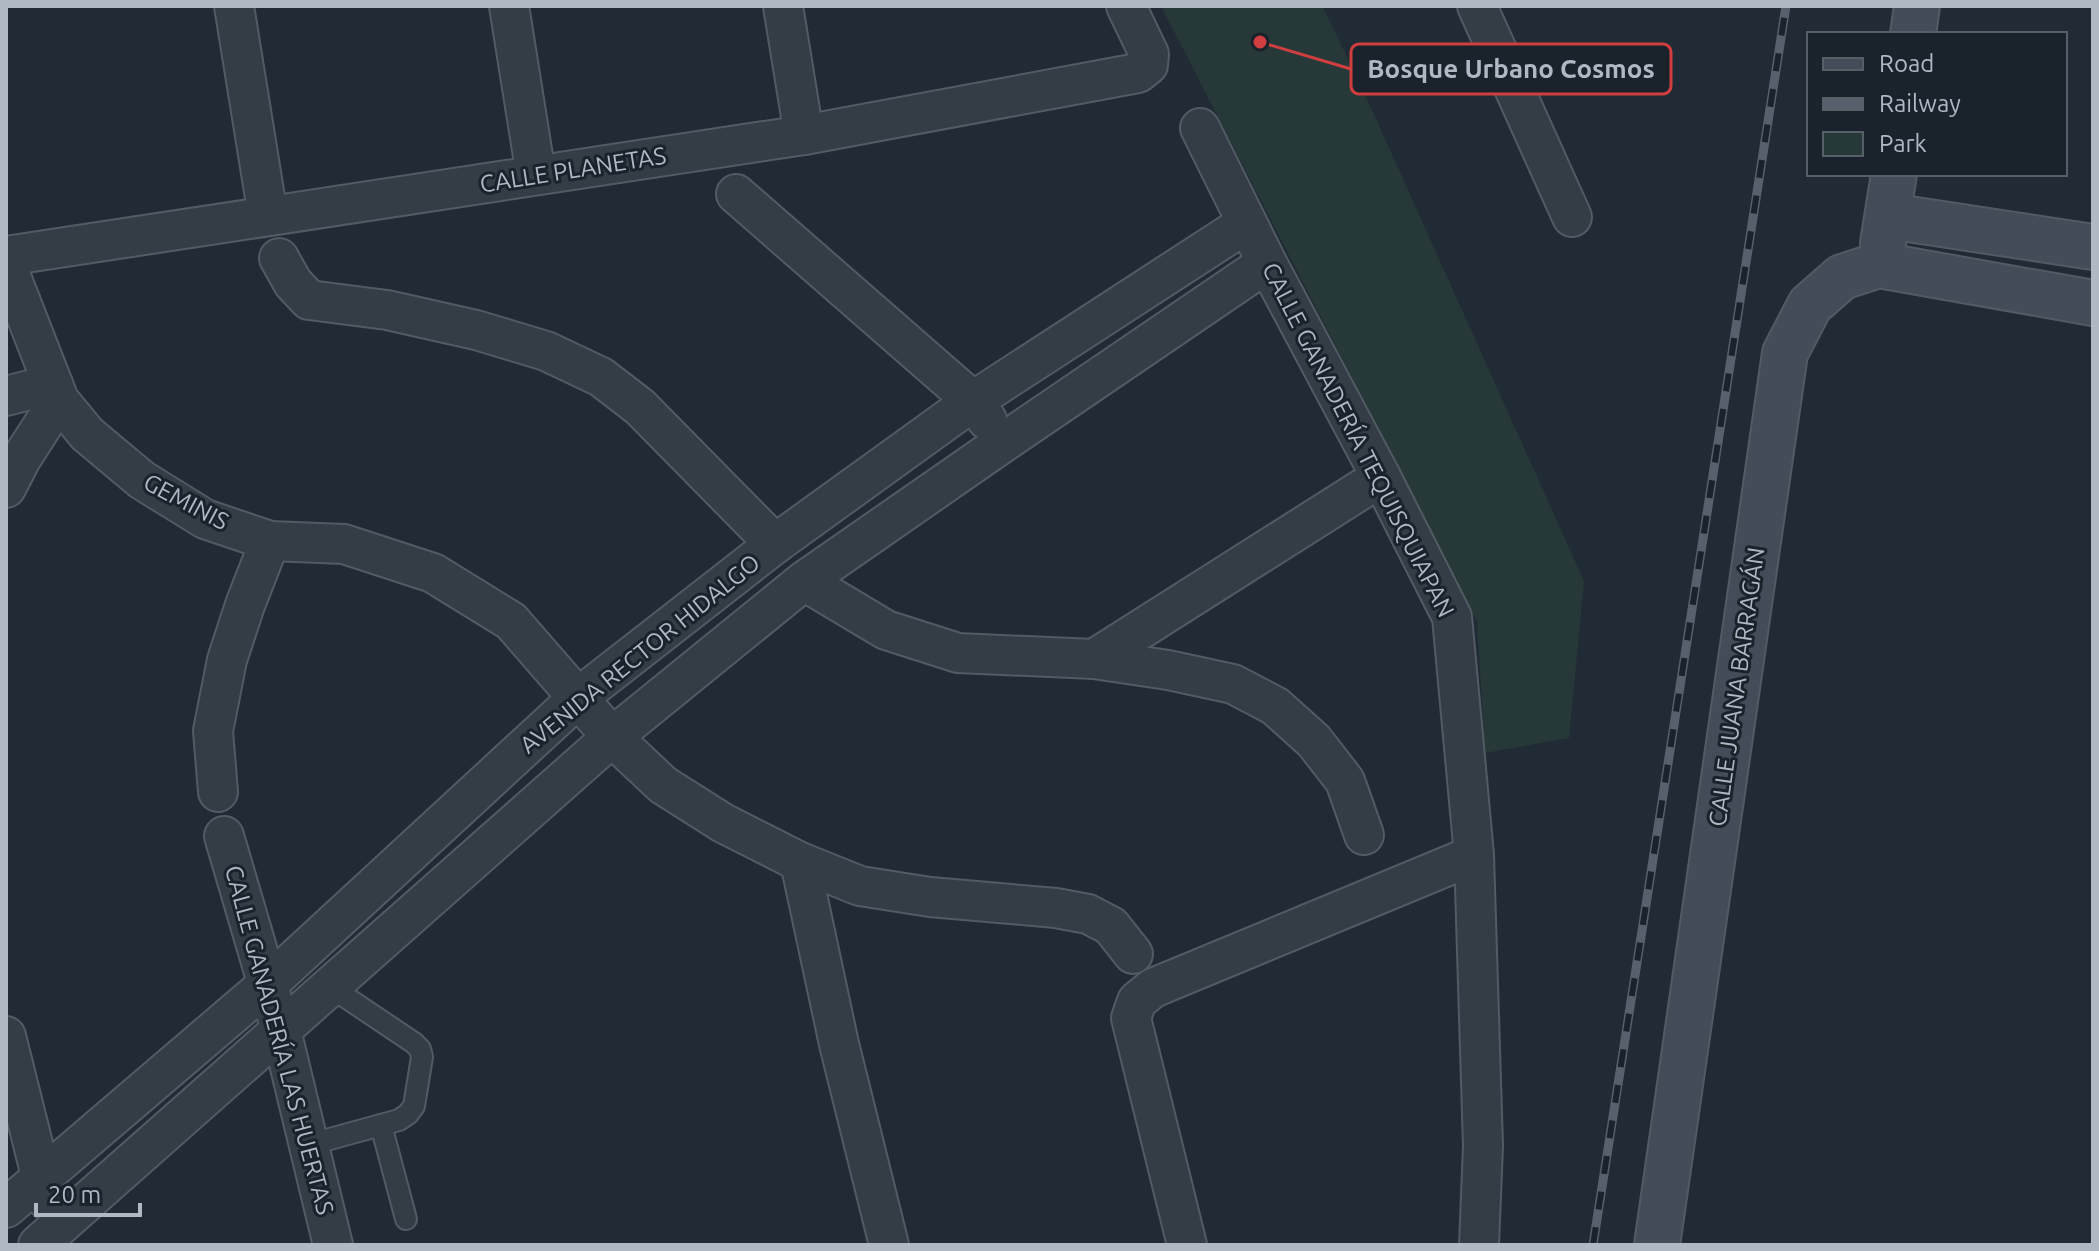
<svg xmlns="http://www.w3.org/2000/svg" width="2099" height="1251" viewBox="0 0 2099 1251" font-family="Ubuntu,sans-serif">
	<rect width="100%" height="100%" fill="#212b35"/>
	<polygon fill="#263938" points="1161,6 1322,6 1358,79 1584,581 1569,738 1485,753 1477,621"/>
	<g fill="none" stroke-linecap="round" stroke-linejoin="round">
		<g stroke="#525b64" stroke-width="24">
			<g id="lane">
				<polyline points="381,1125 406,1219"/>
				<polyline points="308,1145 399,1120 408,1114 414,1106 422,1057 420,1049 414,1043 329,986"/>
			</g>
		</g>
		<g stroke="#525b64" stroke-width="42">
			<g id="street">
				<polyline points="234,6 268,216"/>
				<polyline points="509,6 536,175"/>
				<polyline points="783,6 804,135"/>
				<polyline points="1477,6 1572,217"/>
				<polyline points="1200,128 1267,263 1381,477 1452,617 1474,855 1483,1146 1479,1245"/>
				<polyline points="736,194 973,401 987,420"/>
				<polyline points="6,256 804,135 1138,73 1148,65 1149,54 1126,6"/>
				<polyline points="279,258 293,283 309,300 387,310 476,330 546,351 601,377 640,407 775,544"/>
				<polyline points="6,264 59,400 87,434 142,480 205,519 270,541 344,544 433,573 511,621 612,737 663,785 723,823 800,862 860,886 930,897 1056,908 1088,914 1111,926 1133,954"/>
				<polyline points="6,396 53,384"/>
				<polyline points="6,488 21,459 59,400"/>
				<polyline points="804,581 886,630 958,653 1094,659 1168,670 1233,684 1275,706 1314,741 1345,781 1364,835"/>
				<polyline points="1094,659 1381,477"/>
				<polyline points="218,792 213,731 227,660 245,605 270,541"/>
				<polyline points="224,836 281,1030 333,1245"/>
				<polyline points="800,862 839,1044 889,1245"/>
				<polyline points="6,1036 47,1200"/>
				<polyline points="6,1208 268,984 579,697 775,544 973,401 1247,223"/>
				<polyline points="38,1245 612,737 804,581 1004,442 1267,263"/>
				<polyline points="1187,1245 1131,1018 1137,1001 1153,988 1474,855"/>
			</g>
		</g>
		<g stroke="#525b64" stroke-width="48">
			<g id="secondary">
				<polyline points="1913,34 1917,6"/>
				<polyline points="1889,216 2093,247"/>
				<polyline points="1883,243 1894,174"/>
				<polyline points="1657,1245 1785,353 1810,305 1842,277 1879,265 2093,303"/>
			</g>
		</g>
		<use href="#lane" stroke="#343d46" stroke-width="20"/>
		<use href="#street" stroke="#343d46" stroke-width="38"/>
		<use href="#secondary" stroke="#434c59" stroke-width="44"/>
		<g stroke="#57616d" stroke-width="9">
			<polyline id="rail" points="1593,1245 1786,6"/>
		</g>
		<use href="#rail" stroke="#1a222b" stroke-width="6" stroke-dasharray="18" stroke-linecap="butt"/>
	</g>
	<g text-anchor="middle" stroke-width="6" stroke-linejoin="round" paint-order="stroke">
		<g font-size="24" fill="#afb8c3" stroke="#1a222b">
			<text transform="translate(573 170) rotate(-9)" y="8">CALLE PLANETAS</text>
			<text transform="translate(1358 440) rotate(63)" y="8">CALLE GANADERÍA TEQUISQUIAPAN</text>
			<text transform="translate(186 502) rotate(28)" y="8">GEMINIS</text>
			<text transform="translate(640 654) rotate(-39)" y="8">AVENIDA RECTOR HIDALGO</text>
			<text transform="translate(1737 687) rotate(-82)" y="8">CALLE JUANA BARRAGÁN</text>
			<text transform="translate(279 1040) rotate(75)" y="8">CALLE GANADERÍA LAS HUERTAS</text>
		</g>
	</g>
	<path fill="none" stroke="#d03e3f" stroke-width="3" d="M1260 42L1351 69"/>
	<circle fill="#d03e3f" stroke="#1a222b" stroke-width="3" cx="1260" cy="42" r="8"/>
	<rect fill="#1a222b" stroke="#d03e3f" stroke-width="3" x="1351" y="44" width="320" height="50" rx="8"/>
	<g font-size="26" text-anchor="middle" font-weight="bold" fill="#afb8c3">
		<text x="1511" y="78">Bosque Urbano Cosmos</text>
	</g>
	<rect width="2099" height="1251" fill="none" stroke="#afb8c3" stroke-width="16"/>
	<rect x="1807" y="32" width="260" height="144" fill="#1a222b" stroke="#565e68" stroke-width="2"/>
	<rect x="1823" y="58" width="40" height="12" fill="#434c59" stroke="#565e68" stroke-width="2"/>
	<text x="1879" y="72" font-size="24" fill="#afb8c3">Road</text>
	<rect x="1823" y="98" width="40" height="12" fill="#57616d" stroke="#565e68" stroke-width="2"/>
	<text x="1879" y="112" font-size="24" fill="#afb8c3">Railway</text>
	<rect x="1823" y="132" width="40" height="24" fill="#263938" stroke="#565e68" stroke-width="2"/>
	<text x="1879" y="152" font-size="24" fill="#afb8c3">Park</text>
	<path d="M36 1203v12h104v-12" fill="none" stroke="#afb8c3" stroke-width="4"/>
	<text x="48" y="1203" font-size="24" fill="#afb8c3" stroke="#1a222b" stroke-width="6" paint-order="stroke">20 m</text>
</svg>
